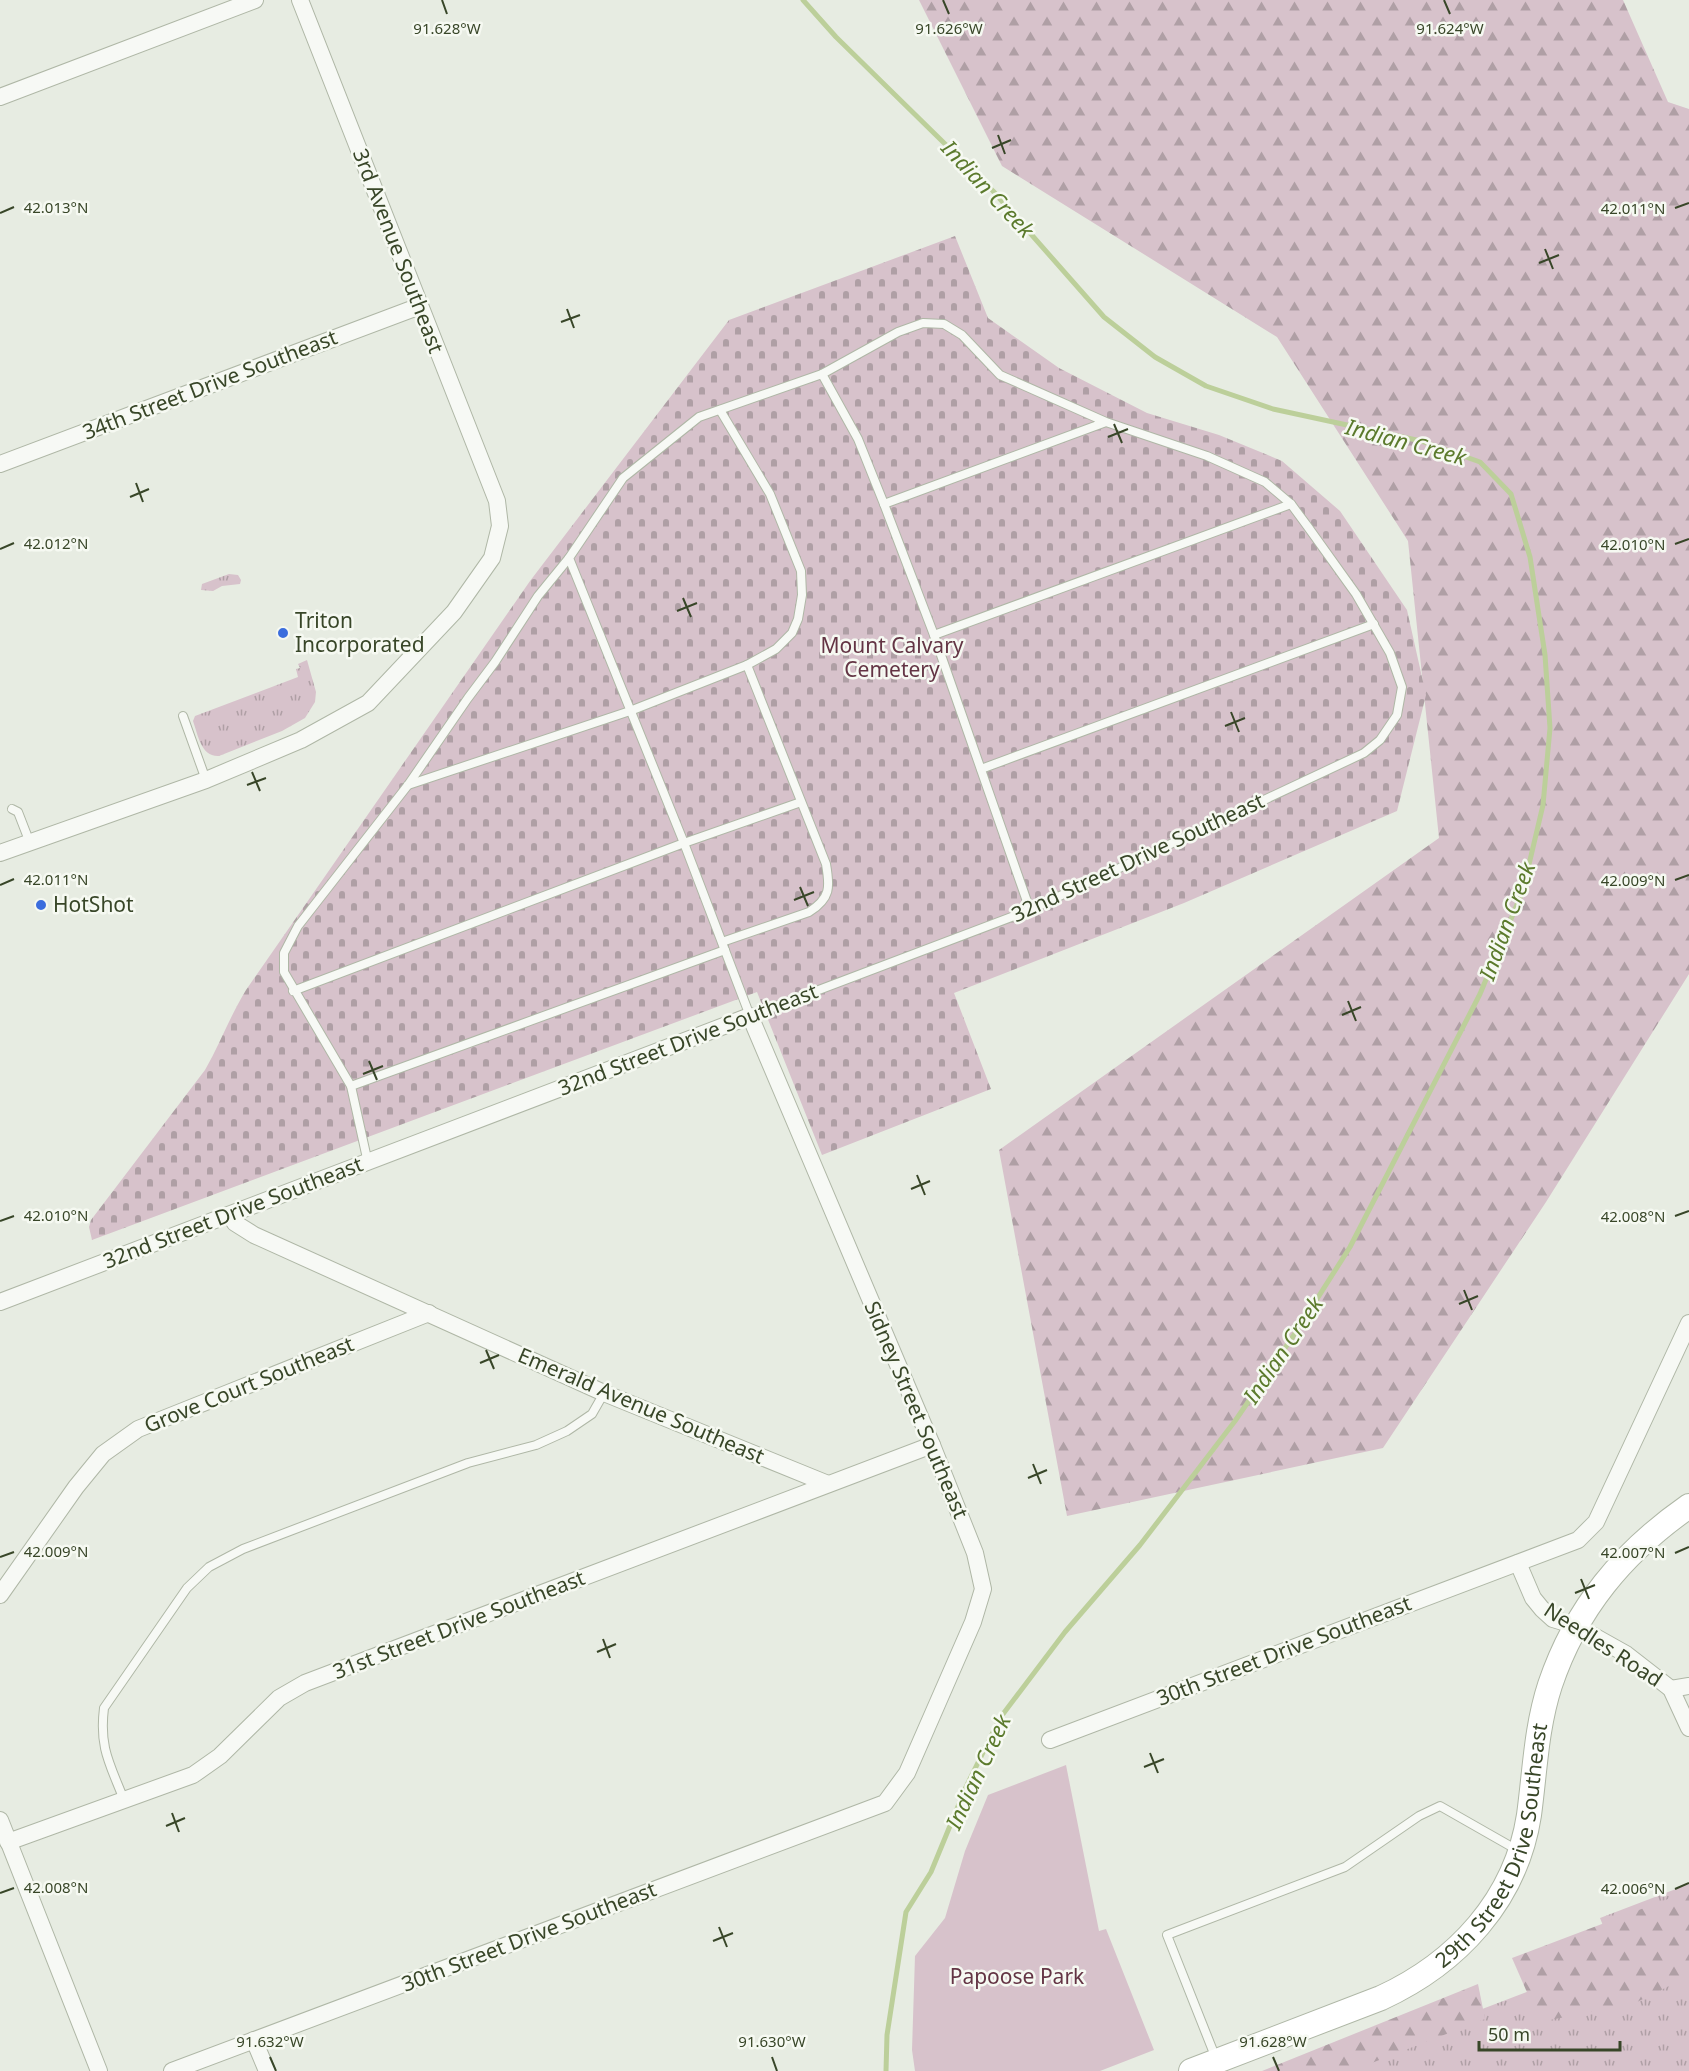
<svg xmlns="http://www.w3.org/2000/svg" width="1689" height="2071" viewBox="0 0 1689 2071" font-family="'Noto Sans',sans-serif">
	<defs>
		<pattern id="grass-tufts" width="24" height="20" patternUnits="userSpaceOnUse" patternTransform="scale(1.5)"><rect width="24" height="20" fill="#d7c2cb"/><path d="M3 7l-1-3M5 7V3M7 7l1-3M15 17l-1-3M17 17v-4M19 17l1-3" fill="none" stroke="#af9fa5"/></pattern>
		<pattern id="forest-firs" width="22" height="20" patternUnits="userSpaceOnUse" patternTransform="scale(1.5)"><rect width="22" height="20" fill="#d7c2cb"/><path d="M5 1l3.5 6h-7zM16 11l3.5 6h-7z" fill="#af9fa5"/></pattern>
		<pattern id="cemetery-stones" width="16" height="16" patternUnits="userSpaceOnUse" patternTransform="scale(1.5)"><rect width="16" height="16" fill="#d7c2cb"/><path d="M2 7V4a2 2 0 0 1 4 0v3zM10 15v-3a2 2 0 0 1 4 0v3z" fill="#af9fa5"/></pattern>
	</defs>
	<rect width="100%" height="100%" fill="#e7ece2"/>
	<g fill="url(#grass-tufts)">
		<polygon points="229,574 238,575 241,580 240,584 222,586 213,591 201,590 202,584"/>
		<path d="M307,660L316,692L315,702L305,718L282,731L219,756C201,757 198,735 193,721L195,716L298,677L296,669L300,668L298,664Z"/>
		<polygon points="1689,1884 1689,2071 1320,2071 1616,1958 1600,1918"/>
	</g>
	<g fill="url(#forest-firs)">
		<polygon points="919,0 1623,0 1668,102 1689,109 1689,974 1546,1202 1383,1448 1067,1516 999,1150 1439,838 1408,541 1277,337 1002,166"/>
		<polygon points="1689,1891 1689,1976 1635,2003 1540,2022 1512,1958"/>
		<polygon points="1478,1984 1485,2019 1351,2071 1262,2071"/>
	</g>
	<path fill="url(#cemetery-stones)" d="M955,236L988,318L1059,368L1147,413L1219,435L1282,461L1340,511L1407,610L1426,695L1397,811L1184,903L954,993L991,1089L822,1155L757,992L92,1240L89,1227L91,1220L205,1070C220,1044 230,1016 246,990L530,581L729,320Z"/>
	<polygon fill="#d7c2cb" points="1066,1765 1099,1931 1106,1929 1154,2050 1100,2071 915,2071 912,2050 915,1956 945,1918 965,1851 988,1795"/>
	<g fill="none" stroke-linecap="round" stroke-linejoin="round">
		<polyline stroke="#bccf9a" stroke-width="5" points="803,0 836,37 993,191 1104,317 1155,357 1206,386 1273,409 1421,441 1480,462 1511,494 1530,557 1545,655 1550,728 1543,805 1523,890 1480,994 1350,1247 1296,1332 1235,1421 1140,1545 1065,1632 1000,1718 966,1787 931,1872 906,1912 887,2035 886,2071"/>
		<g stroke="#afb7a6" stroke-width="10">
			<g id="lane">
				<polyline points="822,374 858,439 884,504 934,635 1030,910"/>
				<polyline points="884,504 1106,422 1207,456 1265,482 1291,504 1308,527 1356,594 1390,653 1402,687 1397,715 1380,740 1364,753 1030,910 750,1016 684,843 569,558 623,478 699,417 822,374 898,332 923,323 944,324 962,335 1000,375 1106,422"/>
				<polyline points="934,635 1291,504"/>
				<polyline points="183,716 206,780"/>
				<polyline points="981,769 1374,624"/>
				<polyline points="408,785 630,711 747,665 776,649 792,633 798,619 802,595 801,571 770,494 720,410"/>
				<polyline points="12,809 18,812 30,843"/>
				<path d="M722,942L809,912C831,898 830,887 826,864L747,665"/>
				<polyline points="293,991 684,843 801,802"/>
				<polyline points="351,1086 725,950"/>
				<polyline points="368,1163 351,1086 284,972 284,953 298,926 408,785 468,698 495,662 538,596 569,558"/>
				<path d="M124,1800C110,1764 99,1748 104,1708L187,1588L209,1567L243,1549L468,1463L536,1445L567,1431L592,1414L604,1393"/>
				<polyline points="1217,2061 1167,1935 1345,1867 1419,1816 1440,1806 1519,1851"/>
			</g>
		</g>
		<g stroke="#afb7a6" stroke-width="18">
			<g id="street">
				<polyline points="0,97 255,0"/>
				<polyline points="0,464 420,306"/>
				<polyline points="0,853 206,780 301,740 368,703 454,612 492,558 500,526 497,501 300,0"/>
				<polyline points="230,1215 235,1223 254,1235 604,1393 828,1484"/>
				<polyline points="0,1302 750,1016 932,1445 975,1553 983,1589 973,1622 907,1773 885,1803 172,2071"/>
				<polyline points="1518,1563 1533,1598 1542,1609 1553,1619 1576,1626 1626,1654 1671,1689 1689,1728"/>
				<polyline points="0,1595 76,1487 103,1454 138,1429 429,1313"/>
				<polyline points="1671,1689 1689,1686"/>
				<polyline points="1050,1740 1578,1540 1596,1522 1689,1323"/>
				<polyline points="0,1820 99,2071"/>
				<polyline points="8,1842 193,1775 220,1756 279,1698 305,1683 932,1445"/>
				<polyline points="254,2040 267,2071"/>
			</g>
		</g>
		<g stroke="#afb7a6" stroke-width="26">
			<g id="secondary">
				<path id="s1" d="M1191,2071L1381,1998C1457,1963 1516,1900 1529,1815C1535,1771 1536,1728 1550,1685C1576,1608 1623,1552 1689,1506"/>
			</g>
		</g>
		<use href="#lane" stroke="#f7f9f5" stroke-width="8"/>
		<use href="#street" stroke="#f7f9f5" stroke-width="16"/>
		<use href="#secondary" stroke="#fff" stroke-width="24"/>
	</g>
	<path fill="none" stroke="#384628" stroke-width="2" d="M442,0L447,14M943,0L949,14M1444,0L1450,14M998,135L1005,154M992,148L1011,140M1675,208L1689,203M0,213L14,207M1545,249L1553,269M1539,263L1559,255M567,309L574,328M561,322L580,315M1114,424L1122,443M1108,437L1128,429M136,483L143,502M130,497L149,489M1675,544L1689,539M0,549L14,543M683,598L691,617M677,611L697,603M1231,712L1239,732M1225,726L1245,718M252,772L260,791M247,785L266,778M1675,880L1689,875M0,885L14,879M800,887L808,906M794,900L814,892M1348,1001L1356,1021M1342,1015L1361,1007M369,1061L377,1080M363,1074L383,1066M917,1175L925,1195M911,1189L930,1181M1675,1216L1689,1211M0,1221L14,1216M1464,1290L1472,1310M1459,1304L1478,1296M486,1350L494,1369M480,1363L499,1355M1033,1464L1041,1484M1028,1478L1047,1470M1675,1553L1689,1547M0,1557L14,1552M1581,1579L1589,1599M1575,1593L1595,1585M603,1639L610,1658M597,1652L616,1644M1150,1753L1158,1773M1144,1767L1164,1759M172,1813L179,1832M166,1826L185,1818M1675,1889L1689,1883M0,1893L14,1888M719,1927L727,1947M713,1941L733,1933M270,2057L276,2071M772,2057L777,2071M1273,2057L1279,2071"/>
	<g fill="#3b6ddd" stroke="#f6f9f2" stroke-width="2">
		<circle cx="283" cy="633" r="6"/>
		<circle cx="41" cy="905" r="6"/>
	</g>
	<g text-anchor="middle" stroke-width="5" stroke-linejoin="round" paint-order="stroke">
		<g font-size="21" fill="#384628" stroke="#f6f9f2">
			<text transform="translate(398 251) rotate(69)" y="7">3rd Avenue Southeast</text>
			<text transform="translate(210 385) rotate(-21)" y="7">34th Street Drive Southeast</text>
			<text transform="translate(1138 858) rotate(-25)" y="7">32nd Street Drive Southeast</text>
			<text transform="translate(688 1040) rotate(-21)" y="7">32nd Street Drive Southeast</text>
			<text transform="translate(233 1213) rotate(-21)" y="7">32nd Street Drive Southeast</text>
			<text transform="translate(249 1385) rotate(-22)" y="7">Grove Court Southeast</text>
			<text transform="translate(641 1406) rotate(23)" y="7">Emerald Avenue Southeast</text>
			<text transform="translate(916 1410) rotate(67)" y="7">Sidney Street Southeast</text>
			<text transform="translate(459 1625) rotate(-21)" y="7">31st Street Drive Southeast</text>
			<text transform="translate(1603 1645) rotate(33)" y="7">Needles Road</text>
			<text transform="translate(1284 1651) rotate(-21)" y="7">30th Street Drive Southeast</text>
			<text dy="7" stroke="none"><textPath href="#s1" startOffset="406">29th Street Drive Southeast</textPath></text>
			<text transform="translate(529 1937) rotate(-21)" y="7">30th Street Drive Southeast</text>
		</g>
		<g font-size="21" fill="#384628" stroke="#f6f9f2" text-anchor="start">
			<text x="295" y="628">Triton<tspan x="295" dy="24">Incorporated</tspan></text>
			<text x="53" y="912">HotShot</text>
		</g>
		<g font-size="21" fill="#633444" stroke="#f6f9f2">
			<text x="892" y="653">Mount Calvary<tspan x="892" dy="24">Cemetery</tspan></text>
			<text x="1017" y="1984">Papoose Park</text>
		</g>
		<g font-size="22" font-style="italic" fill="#5b7a2c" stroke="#f6f9f2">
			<text transform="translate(988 189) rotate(47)" y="8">Indian Creek</text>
			<text transform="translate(1406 442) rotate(15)" y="8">Indian Creek</text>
			<text transform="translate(1507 921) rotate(-70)" y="8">Indian Creek</text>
			<text transform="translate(1283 1350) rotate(-56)" y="8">Indian Creek</text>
			<text transform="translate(978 1772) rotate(-65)" y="8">Indian Creek</text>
		</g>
	</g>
	<g font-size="15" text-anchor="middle" fill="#384628" stroke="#f6f9f2" stroke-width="5" stroke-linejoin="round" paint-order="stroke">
		<text x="447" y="34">91.628°W</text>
		<text x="949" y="34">91.626°W</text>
		<text x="1450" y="34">91.624°W</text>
		<text x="56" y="213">42.013°N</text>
		<text x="1633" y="214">42.011°N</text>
		<text x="56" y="549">42.012°N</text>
		<text x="1633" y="550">42.010°N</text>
		<text x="56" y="885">42.011°N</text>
		<text x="1633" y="886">42.009°N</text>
		<text x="56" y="1221">42.010°N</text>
		<text x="1633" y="1222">42.008°N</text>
		<text x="56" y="1557">42.009°N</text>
		<text x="1633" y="1558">42.007°N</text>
		<text x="56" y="1893">42.008°N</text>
		<text x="1633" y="1894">42.006°N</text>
		<text x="270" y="2047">91.632°W</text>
		<text x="772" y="2047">91.630°W</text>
		<text x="1273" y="2047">91.628°W</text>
	</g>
	<path d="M1479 2041v9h141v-9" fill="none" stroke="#384628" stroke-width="3"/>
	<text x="1488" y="2041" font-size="18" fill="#384628" stroke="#f6f9f2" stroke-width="4.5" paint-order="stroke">50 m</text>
</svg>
